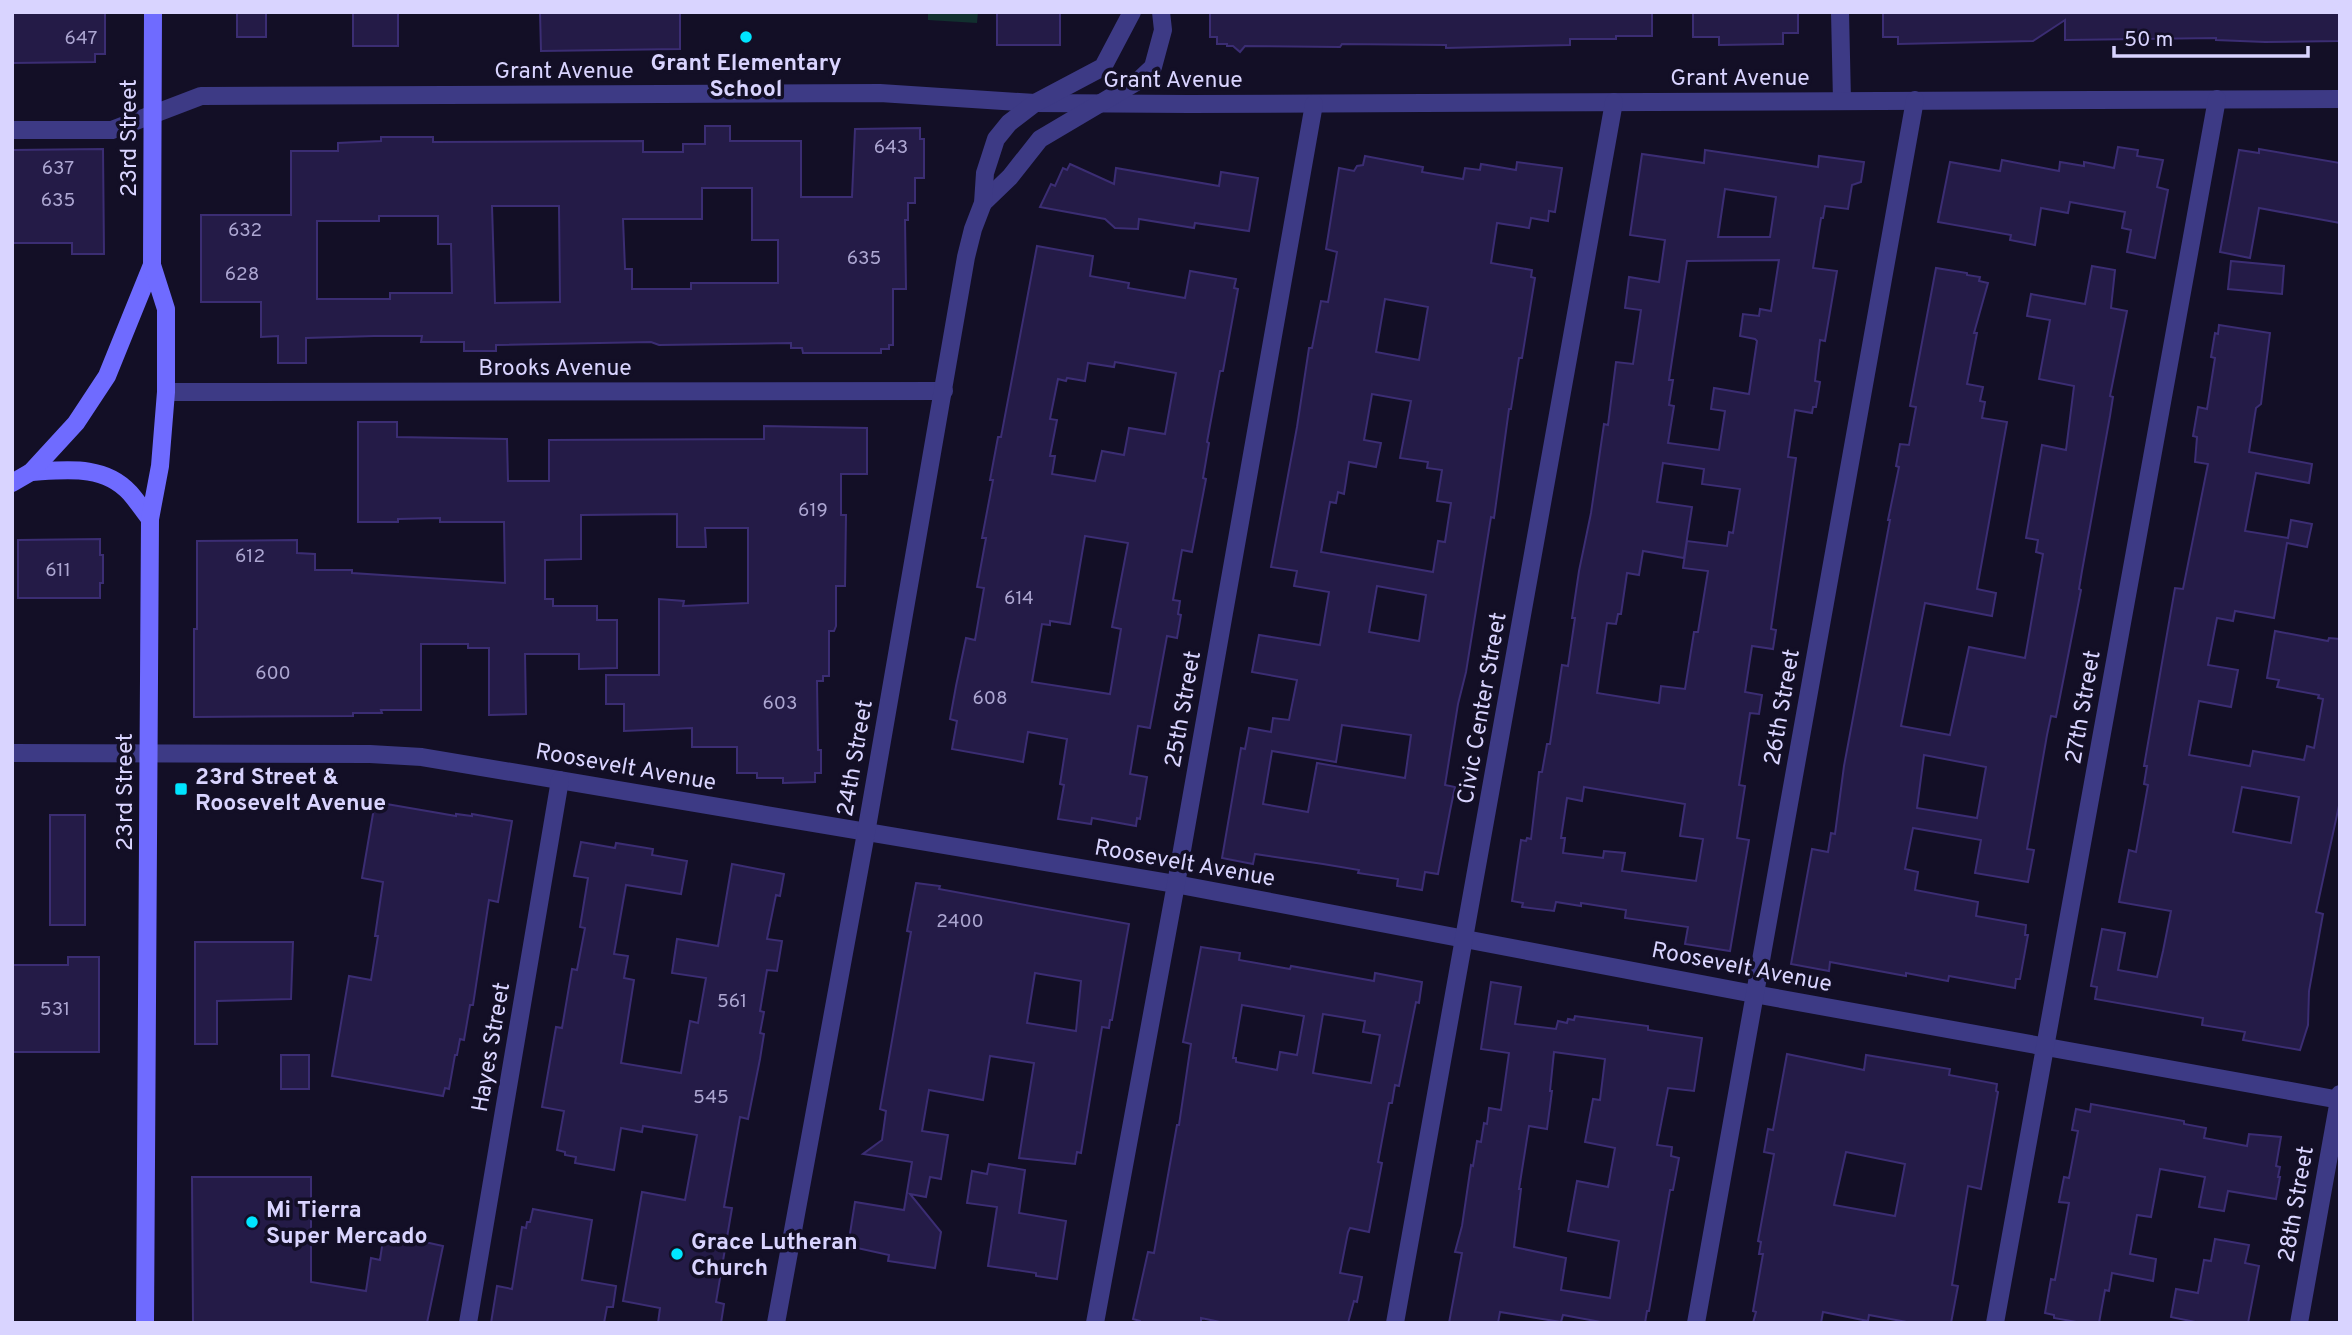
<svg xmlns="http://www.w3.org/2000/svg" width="2352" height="1335" viewBox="0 0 2352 1335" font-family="Overpass,sans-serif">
	<rect width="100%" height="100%" fill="#130f26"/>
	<polygon fill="#12302f" points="928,12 978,12 977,23 928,20"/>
	<g fill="#241b47" stroke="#3b2d73" stroke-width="2" fill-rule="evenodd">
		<polygon points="12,12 105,12 105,54 95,54 95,62 12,63"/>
		<rect x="237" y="12" width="29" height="25"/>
		<rect x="353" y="12" width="45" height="34"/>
		<polygon points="540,12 680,12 680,49 541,51"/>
		<rect x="997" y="12" width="63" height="33"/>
		<polygon points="1210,12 1652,12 1652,36 1616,36 1616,39 1570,39 1570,45 1446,48 1446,45 1342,44 1340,47 1245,46 1240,52 1233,46 1227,46 1227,44 1217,44 1217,37 1210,37"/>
		<polygon points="1693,12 1798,12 1798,33 1783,33 1783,44 1719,45 1719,37 1693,37"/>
		<polygon points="1883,12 2340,12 2340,41 2265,42 2216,40 2216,38 2065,40 2065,20 2033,41 1898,44 1898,37 1883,37"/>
		<path d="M705,126H730V141H801V197H852L855,129L920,128V139H924V178H915V203H908V220H905L906,289H893V345H889V349H881V353H803L802,348H791V343L659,345L651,342L496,345V351H464V342H421L422,336H374L306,338V363H278V336L261,337V302H201V215H291V151H338V143L381,141V137H433V142L643,141V152H683V144H705ZM702,188H752V240H778V283H691V289H632V269H625L623,219H702ZM492,206H559L560,302L495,303ZM379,216H438V244H451L452,293H390V299H317V221H379Z"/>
		<polygon points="2118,147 2138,150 2137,156 2163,160 2157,187 2168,190 2155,258 2127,252 2131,230 2122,228 2125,212 2070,202 2068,213 2041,208 2035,245 2010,240 2011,235 1938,222 1950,162 2000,171 2002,160 2059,171 2060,162 2084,166 2084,162 2114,168"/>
		<polygon points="103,149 104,254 72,254 72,243 12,243 12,150"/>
		<polygon points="2259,149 2340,163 2340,223 2259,208 2250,258 2220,252 2239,150 2259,153"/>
		<path d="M1705,150L1818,167L1819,156L1864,162L1861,182L1852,185L1848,209L1825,206L1823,218H1821L1813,268L1837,271L1825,341L1820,340L1815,381L1820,382L1816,407H1813L1812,413L1795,410L1788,457L1796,458L1771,629L1776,630L1773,649L1752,646L1745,692L1762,695L1759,714L1750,713L1739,785L1745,786L1737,838L1749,840L1730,951L1685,944L1688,927L1625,918L1626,910L1581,903V906L1556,902L1554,911L1522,907L1523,903L1512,901L1521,840L1526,841L1527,838L1531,839L1539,772H1542L1547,744H1550L1562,665L1568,666L1575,618H1572L1579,571L1591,513L1604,424L1608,425L1616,362L1633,364L1641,310L1625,308L1629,277L1659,282L1665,240L1630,235L1642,154L1704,163ZM1725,189L1776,197L1770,237H1718ZM1779,260L1771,311L1760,309L1759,316L1743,314L1740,336L1755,339L1757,341L1749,394L1714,388L1711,409L1725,411L1719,450L1668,443L1674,406L1669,405L1673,380H1669L1687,261ZM1663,463L1704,469L1702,484L1740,489L1733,533L1729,532L1727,546L1687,541L1683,568L1708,571L1698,632H1694L1685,689L1661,686L1659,703L1597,693L1607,623L1616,624L1618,614H1621L1627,573L1639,575L1643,551L1684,558L1692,507L1657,502ZM1584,787L1685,804L1680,836L1703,839L1696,881L1622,871L1625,853L1604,851L1603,858L1563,853L1565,838H1561L1567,798L1582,801Z"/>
		<path d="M1365,156L1423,167L1422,172L1463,179L1465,168L1480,170L1481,164L1516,170L1517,162L1562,168L1555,212L1549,211L1548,221L1531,218L1529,228L1497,223L1491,263L1532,270L1531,277L1535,278L1522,358H1519L1511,409H1509L1494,518L1491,517L1466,672L1458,704L1445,785L1455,787L1450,811L1438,874L1425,872L1422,890L1397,886L1398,879L1358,873L1359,870L1323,864L1255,854L1253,864L1222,858L1241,748L1245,749L1249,728L1271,732L1273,718L1289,720L1297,680L1252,672L1259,635L1320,645L1329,592L1294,586L1297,571L1271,567L1297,427L1309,348H1312L1321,301L1328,302L1337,252L1326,249L1339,168L1354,171L1357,166L1363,165ZM1385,299L1428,307L1419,360L1376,352ZM1372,394L1411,401L1400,458L1428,462L1427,468L1442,470L1437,501L1451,503L1445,542L1438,541L1433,572L1321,552L1330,502L1336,503L1338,492L1344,494L1349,462L1376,467L1381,443L1364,440ZM1377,586L1426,595L1419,641L1369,632ZM1342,725L1411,735L1405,778L1317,763L1308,812L1263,804L1272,751L1336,762Z"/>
		<polygon points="1070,164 1114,184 1116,168 1219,186 1221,172 1258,178 1249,231 1195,223 1194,228 1139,219 1138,229 1115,228 1105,219 1040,207 1051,184 1055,186 1063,168 1067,170"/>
		<path d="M1037,246L1093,256L1090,276L1129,283L1128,288L1185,298L1190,271L1236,279L1234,288L1238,289L1223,371H1220L1207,442L1209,443L1203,478L1206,479L1192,552L1182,550L1173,600L1180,601L1178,614L1181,615L1177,638L1167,636L1150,728L1138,726L1130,774L1147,777L1140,819L1137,818L1136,826L1092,818L1091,824L1058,819L1064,785L1060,784L1067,739L1028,732L1023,762L952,749L957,721L950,719L956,686L966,638L975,640L984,588L977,587L986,538H982L993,480H990L998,437H1001ZM1115,362L1176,373L1165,434L1129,428L1124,455L1102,451L1095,481L1052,474L1055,456H1050L1057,420L1050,419L1058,379L1066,381L1067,378L1085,381L1088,363L1114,367ZM1085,536L1128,543L1112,627L1121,629L1110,694L1032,682L1042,624L1050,625V621L1070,624Z"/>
		<polygon points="2231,261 2284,266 2282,294 2228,289"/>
		<path d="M2092,266L2115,270L2111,308L2127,311L2110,396L2113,397L2110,416L2082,571L2079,589L2081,590L2056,717L2051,716L2047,735L2027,849L2034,850L2028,882L1975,873L1981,840L1913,828L1905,869L1918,872L1915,890L1978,902L1976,916L2026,925L2025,935H2028L2020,979H2016L2015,988L1949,976L1948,981L1906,973V976L1830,962L1829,971L1791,964L1812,849L1828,852L1831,833L1835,834L1844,766L1890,520H1888L1899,467L1896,466L1900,444L1909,445L1916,407L1910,406L1936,268L1967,273V275L1980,277L1979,281L1988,283L1974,333H1977L1967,384L1983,387L1980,401L1985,402L1982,418L2007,422L1977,589L1996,593L1992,616L1925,603L1901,726L1950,735L1969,647L2025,658L2043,554L2036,552L2038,540L2026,538L2042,445L2066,450L2074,386L2039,379L2050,320L2027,316L2031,294L2085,304ZM1924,755L1986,767L1977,818L1917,808Z"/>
		<path d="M2219,325L2270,333L2261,404L2256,408L2249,452L2312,464L2309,483L2256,473L2245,531L2288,538L2291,520L2312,524L2307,547L2287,543L2274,618L2235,611L2233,621L2217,618L2208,665L2238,670L2231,707L2199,701L2189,755L2250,766L2253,751L2304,760L2307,746L2314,748L2323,699L2318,698L2319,695L2277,687L2279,680L2267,678L2275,631L2328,641L2329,638L2340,639V801L2316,912L2323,914L2309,991L2308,1025L2300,1050L2243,1040L2245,1032L2202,1025L2203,1018L2095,999L2097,987L2091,986L2102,929L2125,933L2118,970L2157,977L2163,951L2171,911L2119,902L2129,850L2136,852L2148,785L2144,784L2147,766H2144L2175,588L2183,589L2208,464L2195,462L2197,437L2193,436L2198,407L2207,409L2215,358L2211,357L2215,333L2218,334ZM2242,787L2299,797L2291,843L2233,832Z"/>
		<polygon points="358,422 397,422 397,437 507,439 508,481 549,481 549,440 764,439 764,426 867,428 867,474 841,474 841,515 846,515 845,586 836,586 836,626 834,631 829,631 829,676 823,676 823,681 817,681 818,750 821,750 821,773 815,773 815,782 783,783 783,778 757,778 757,773 737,773 737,747 692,747 692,728 624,731 624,704 606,704 606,675 659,675 659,599 684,601 683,606 748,603 748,528 705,528 706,547 677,547 677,514 581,515 581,559 545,560 545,599 553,599 553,606 597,606 597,620 617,620 617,668 579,669 579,654 525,654 526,714 489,715 489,648 468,648 468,644 421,644 421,710 381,710 382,713 353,713 353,716 194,717 194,629 197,629 197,541 297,540 297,553 315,554 315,570 352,570 352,573 505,583 504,522 440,522 440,518 398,519 398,522 358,522"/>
		<polygon points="100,539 100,555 103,555 103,583 100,583 100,598 18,598 18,540"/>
		<polygon points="375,802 456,816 456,814 472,816 472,814 512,821 498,902 489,900 473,1005 470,1005 464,1040 460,1039 457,1055 455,1055 449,1089 445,1088 443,1096 332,1076 349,976 371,980 378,936 375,936 383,882 362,878"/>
		<rect x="50" y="815" width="35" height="110"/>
		<polygon points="581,842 615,848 616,843 653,849 652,855 687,861 681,894 626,885 614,954 628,956 624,978 634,980 621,1063 681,1073 690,1021 698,1023 706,978 672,973 677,939 718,946 732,864 784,874 780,896 776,895 767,939 782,941 777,971 767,970 760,1011 764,1012 760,1033 764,1034 760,1059 748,1119 740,1117 724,1207 732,1208 716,1302 724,1304 721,1323 658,1323 660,1308 623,1301 642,1192 685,1200 697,1135 643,1126 642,1132 621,1128 614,1170 575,1163 576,1157 565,1155 565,1152 557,1150 564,1111 542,1107 556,1027 562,1028 572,969 577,970 585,928 580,927 588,878 574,876"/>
		<path d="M916,883L940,886L939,889L1129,924L1112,1020H1110L1109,1028L1102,1027L1081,1153L1077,1152L1075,1164L1019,1158L1034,1063L990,1056L983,1100L929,1090L922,1131L948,1135L941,1179L930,1177L926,1197L910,1194L941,1232L935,1268L888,1261L889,1255L848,1246L855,1202L904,1210L912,1162L863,1154L882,1140L886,1111L880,1109L911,932L907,931ZM1035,973L1081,981L1076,1031L1027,1023Z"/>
		<polygon points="195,942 293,942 291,999 217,1001 217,1044 195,1044"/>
		<path d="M1201,947L1240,953L1239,960L1290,969L1291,966L1374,981L1375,973L1422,982L1419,1003L1416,1002L1399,1086L1395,1085L1392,1103H1389L1378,1162L1382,1163L1369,1232L1350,1228L1348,1232L1340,1273L1362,1277L1357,1302L1354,1301L1348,1323H1225L1201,1318V1323H1140V1321L1133,1319L1148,1252L1154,1253L1177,1125H1179L1191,1044L1183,1042ZM1242,1005L1304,1016L1297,1055L1280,1052L1277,1070L1236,1062V1058H1233ZM1323,1014L1365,1021L1363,1032L1380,1035L1371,1083L1313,1073Z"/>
		<polygon points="68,957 99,957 99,1052 12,1052 12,965 68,965"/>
		<path d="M1491,982L1521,987L1515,1024L1556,1029L1558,1021L1567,1023L1568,1019L1574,1020L1575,1016L1648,1026V1030L1702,1038L1694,1091L1668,1088L1657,1145L1672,1147L1671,1156L1679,1158L1673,1190H1670L1649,1311H1647L1645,1323H1606L1563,1315L1561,1322L1500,1312L1498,1323H1449L1462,1253L1455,1252L1462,1226L1471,1165L1473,1166L1477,1141L1481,1142L1484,1123L1487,1124L1489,1108L1501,1110L1509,1053L1481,1049ZM1554,1052L1605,1059L1600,1100L1593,1099L1585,1142L1615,1148L1608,1187L1577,1181L1568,1231L1619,1241L1610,1298L1561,1290L1566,1258L1514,1247L1521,1189H1519L1529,1126L1547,1129L1552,1091H1550Z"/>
		<path d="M1787,1054L1864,1070L1866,1055L1950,1069L1949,1075L1997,1084L1996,1091L1998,1092L1981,1189L1968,1186L1952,1285L1958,1286L1951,1323H1912L1869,1315L1868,1321L1823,1312L1821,1323H1753L1756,1312L1753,1311L1763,1254H1759L1761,1242L1758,1241L1774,1154L1764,1152L1768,1129L1773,1130ZM1846,1152L1905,1164L1895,1216L1834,1205Z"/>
		<rect x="281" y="1055" width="28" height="34"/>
		<polygon points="2091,1104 2184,1121 2184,1124 2206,1128 2204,1138 2247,1146 2249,1134 2281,1137 2276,1166 2280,1167 2278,1177 2280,1177 2276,1199 2228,1191 2224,1211 2199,1207 2205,1177 2160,1169 2151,1217 2137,1215 2130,1254 2156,1259 2153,1281 2112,1273 2109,1291 2105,1290 2099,1323 2082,1323 2054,1318 2054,1315 2045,1313 2051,1279 2055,1280 2069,1203 2059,1202 2064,1177 2069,1178 2078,1131 2072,1130 2076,1109 2090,1112"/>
		<polygon points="989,1164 1025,1170 1019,1213 1066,1221 1057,1279 1036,1276 1036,1273 988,1266 997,1207 967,1203 972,1171 987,1174"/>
		<polygon points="192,1177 311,1177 311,1282 366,1291 371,1258 380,1260 384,1233 443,1246 427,1323 193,1323"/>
		<polygon points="533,1209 592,1220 582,1280 616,1286 613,1307 607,1307 604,1323 491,1323 497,1286 512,1289 522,1227 526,1228 527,1222 530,1222"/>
		<polygon points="2215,1239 2249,1245 2245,1263 2259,1266 2248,1323 2200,1323 2171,1317 2176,1289 2198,1293 2204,1260 2211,1261"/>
	</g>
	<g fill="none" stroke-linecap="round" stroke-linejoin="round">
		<g stroke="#3d3a85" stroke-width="18">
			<polyline points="1840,12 1842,101"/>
			<polyline points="12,130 112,130 201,96 880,93 1035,103 1189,104 2340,99"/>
			<polyline points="983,203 1010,177 1040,139 1138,81 1153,67 1163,30 1161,12"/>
			<polyline points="166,392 944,391"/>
			<polyline points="12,753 370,754 422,757 1176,884 1754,994 2340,1100"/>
			<polyline points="468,1323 560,780"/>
			<polyline points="776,1323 866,833 966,257 973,229 983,203 985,173 996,139 1009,123 1035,103 1103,67 1132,12"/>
			<polyline points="1095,1323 1176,884 1314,104"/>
			<polyline points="1395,1323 1614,102"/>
			<polyline points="1696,1323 1915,100"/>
			<polyline points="1995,1323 2217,99"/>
			<polyline points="2299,1323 2340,1094"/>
		</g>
		<g stroke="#6f6bff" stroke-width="18">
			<path d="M31,472C65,470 104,464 130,493C137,501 143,510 150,519"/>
			<polyline points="12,483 31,472 76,423 107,376 152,265"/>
			<polyline points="145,1323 150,519 160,466 166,392 166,309 152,265 153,12"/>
		</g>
	</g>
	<g fill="#00e5ff" stroke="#130f26" stroke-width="2.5">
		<circle cx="746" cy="37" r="7"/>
		<rect x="174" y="782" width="14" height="14" rx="3.5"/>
		<circle cx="252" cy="1222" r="7"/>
		<circle cx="677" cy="1254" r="7"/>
	</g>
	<g text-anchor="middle" stroke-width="7" stroke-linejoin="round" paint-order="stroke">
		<g font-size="19" fill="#aca6d1">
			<text x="81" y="44">647</text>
			<text x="891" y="153">643</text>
			<text x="58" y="174">637</text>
			<text x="58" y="206">635</text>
			<text x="245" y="236">632</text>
			<text x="864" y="264">635</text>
			<text x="242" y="280">628</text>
			<text x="813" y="516">619</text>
			<text x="250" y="562">612</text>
			<text x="58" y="576">611</text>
			<text x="1019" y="604">614</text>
			<text x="273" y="679">600</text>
			<text x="990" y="704">608</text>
			<text x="780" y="709">603</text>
			<text x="960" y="927">2400</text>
			<text x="732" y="1007">561</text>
			<text x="55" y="1015">531</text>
			<text x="711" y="1103">545</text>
		</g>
		<g font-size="23" font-weight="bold" fill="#d9d4ff" stroke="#130f26" text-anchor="start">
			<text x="746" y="70" text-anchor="middle">Grant Elementary<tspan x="746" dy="26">School</tspan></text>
			<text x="195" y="784">23rd Street &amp;<tspan x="195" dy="26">Roosevelt Avenue</tspan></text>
			<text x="266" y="1217">Mi Tierra<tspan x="266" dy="26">Super Mercado</tspan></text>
			<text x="691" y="1249">Grace Lutheran<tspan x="691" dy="26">Church</tspan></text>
		</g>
		<g font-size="23" fill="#d9d4ff" stroke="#130f26">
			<text x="564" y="78">Grant Avenue</text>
			<text x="1740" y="85">Grant Avenue</text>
			<text x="1173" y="87">Grant Avenue</text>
			<text transform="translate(128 138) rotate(-90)" y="8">23rd Street</text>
			<text x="555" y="375">Brooks Avenue</text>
			<text transform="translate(1781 707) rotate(-80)" y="8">26th Street</text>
			<text transform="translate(2082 707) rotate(-80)" y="8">27th Street</text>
			<text transform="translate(1481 708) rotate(-80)" y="8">Civic Center Street</text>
			<text transform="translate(1182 709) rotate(-80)" y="8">25th Street</text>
			<text transform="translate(854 758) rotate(-80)" y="8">24th Street</text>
			<text transform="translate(626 766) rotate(10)" y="8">Roosevelt Avenue</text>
			<text transform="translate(124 792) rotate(-90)" y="8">23rd Street</text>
			<text transform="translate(1185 862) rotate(10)" y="8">Roosevelt Avenue</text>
			<text transform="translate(1742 966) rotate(11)" y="8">Roosevelt Avenue</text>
			<text transform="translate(490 1047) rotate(-80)" y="8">Hayes Street</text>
			<text transform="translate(2295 1204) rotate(-80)" y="8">28th Street</text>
		</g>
	</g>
	<rect width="2352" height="1335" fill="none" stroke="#d9d4ff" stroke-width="28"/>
	<path d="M2114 46v10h194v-10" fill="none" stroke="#d9d4ff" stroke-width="3.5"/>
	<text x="2124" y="46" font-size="21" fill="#d9d4ff" stroke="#130f26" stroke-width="5" paint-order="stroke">50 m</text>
</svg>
